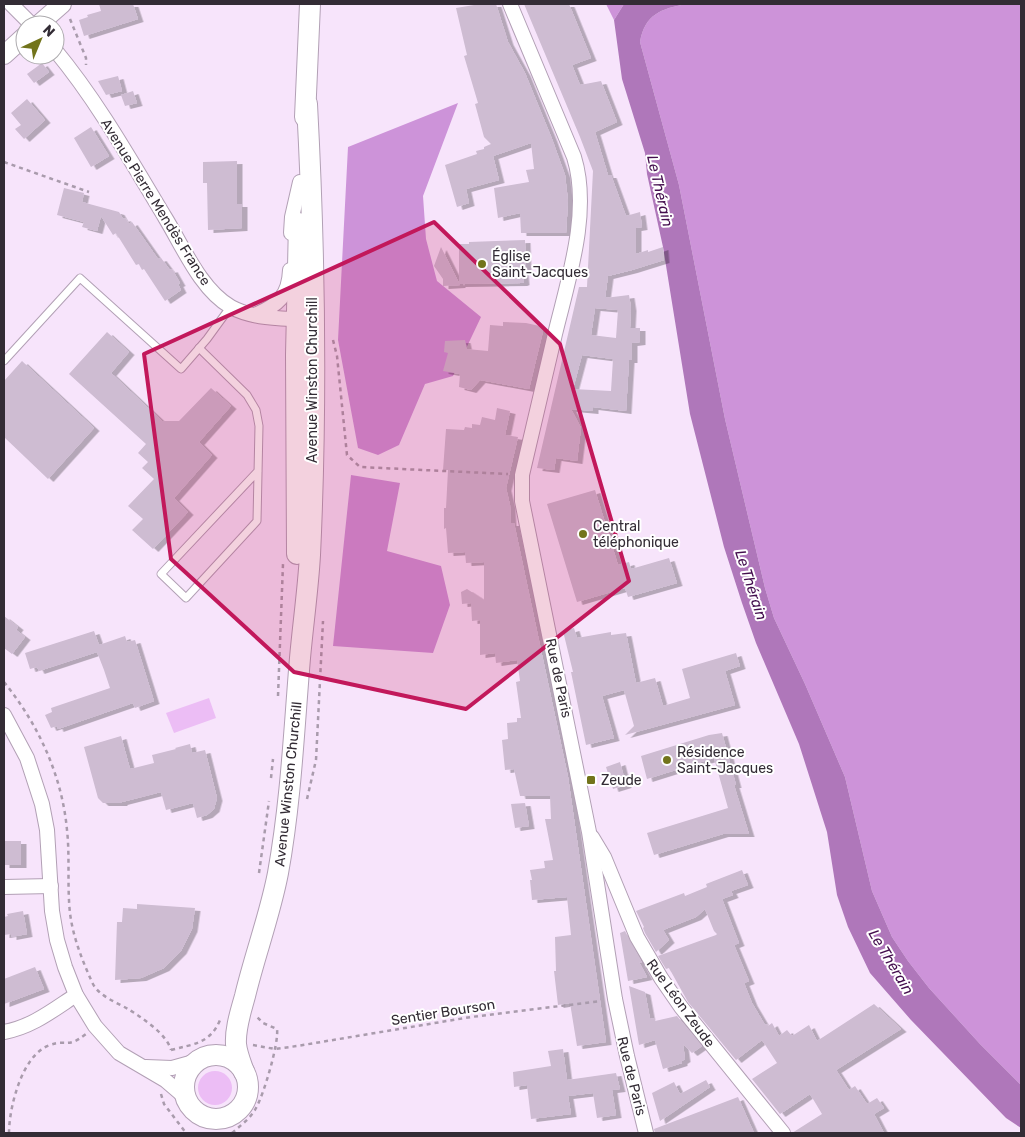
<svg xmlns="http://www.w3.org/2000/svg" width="1025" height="1137" viewBox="0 0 1025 1137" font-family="Rubik,sans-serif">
	<defs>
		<filter id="shadow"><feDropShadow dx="5.5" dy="3" stdDeviation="0" flood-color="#0004"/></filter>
	</defs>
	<rect width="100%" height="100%" fill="#f7e4fb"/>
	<g fill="#ecbdf5">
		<polygon points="209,698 216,718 174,733 166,713"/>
		<circle cx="215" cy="1088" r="17"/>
	</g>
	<g fill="#cd93d9">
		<polygon points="606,4 624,4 614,20"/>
		<path d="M686,4H1021V1085L980,1044L929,988L908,961L892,937L872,891L845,777L805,684L774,618L765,588L725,419L679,185L640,42C645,14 661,9 686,4Z"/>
		<polygon points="458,103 423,196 426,239 437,281 481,317 453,376 425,384 399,445 378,455 358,448 338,340 348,147"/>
		<polygon points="351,475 400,483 387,551 441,566 450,605 433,653 333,646"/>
	</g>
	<path fill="#af77ba" d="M624,4H686C661,9 645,14 640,42L679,185L725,419L765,588L774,618L805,684L845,777L872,891L892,937L908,961L929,988L980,1044L1021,1085V1128L1006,1118L911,1020L870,973L848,927L837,895L827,832L799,744L756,643L742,603L724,547L690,414L663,247L647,174L645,153L622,79L614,20Z"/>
	<g fill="#cebcd2" fill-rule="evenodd" filter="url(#shadow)">
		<polygon points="99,4 133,4 138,19 84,36 79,20 88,17 87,15 101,11"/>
		<polygon points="480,4 496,4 508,42 525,73 552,139 565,175 568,201 566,233 521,233 520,213 498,218 494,188 529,182 526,170 534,169 531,143 493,156 499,180 466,189 469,203 457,207 445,165 477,154 476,151 484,149 484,147 491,144 484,137 475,104 478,103 464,56 467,55 456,8"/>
		<path d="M524,4H569L591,58L572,65L580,85L601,81L617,122L595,132L608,175H611L626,216L640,212L642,227L636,228V254L648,250V252L663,247L664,260L632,270L608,276L605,298L629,295L631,308L630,328H640V342L632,343V360H629L626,411L593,407V411L571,409L581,428L577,461L556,458L554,470L537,468L579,287H587L593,171L580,137ZM595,308L618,310L616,338L591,335ZM582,355L613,359L611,391L573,389Z"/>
		<polygon points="42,63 49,72 34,83 27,74"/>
		<polygon points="118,76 122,91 106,95 98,81"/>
		<polygon points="133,91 137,103 125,106 121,95"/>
		<polygon points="27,99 45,120 24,139 15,129 21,125 11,113"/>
		<polygon points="91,127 109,156 91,167 74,138"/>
		<polygon points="237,161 237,204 242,204 242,228 208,230 207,183 203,183 203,162"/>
		<polygon points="64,188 84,193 82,202 119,212 123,219 125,218 129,224 132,222 158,259 161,258 170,270 172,269 180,283 178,284 181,290 165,301 144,269 142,270 139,264 136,265 116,233 113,235 101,216 97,231 82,227 84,222 57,215"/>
		<polygon points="525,240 526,270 523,270 524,282 522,283 460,284 460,285 443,286 443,279 434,266 441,247 459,283 459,244 469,244 469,242"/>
		<polygon points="503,322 526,323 544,327 529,389 480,380 471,390 459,387 460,374 443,371 448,353 444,352 445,341 465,340 467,349 488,351 490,325 503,326"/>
		<polygon points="107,332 129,352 111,373 162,421 179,421 211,388 231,406 199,442 212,455 174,498 188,512 153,549 132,530 143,519 128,506 154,479 142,468 148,462 138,453 146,444 69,374"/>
		<polygon points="22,361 94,428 48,479 4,437 4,381"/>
		<polygon points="497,408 510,411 505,435 518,437 506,488 510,505 511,523 514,523 568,777 606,1042 577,1046 570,1003 558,1005 554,971 556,971 555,937 571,935 567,897 532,900 530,880 532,880 530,870 545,868 544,861 553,860 545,819 551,819 550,796 520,796 514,769 505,770 502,740 508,739 507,723 517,722 517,718 521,718 516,682 520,681 517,660 496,663 495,653 480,655 480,620 472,621 471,603 462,604 461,592 467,589 484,600 484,562 466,563 465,552 448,553 446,528 444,529 444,508 446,508 448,470 443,470 446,429 464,430 465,427 472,428 472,424 480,425 482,417 495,420"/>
		<polygon points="595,490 618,565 629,562 631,569 669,558 677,583 628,597 625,588 577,602 547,504"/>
		<polygon points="4,616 18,627 16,630 25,637 12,654 4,648"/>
		<polygon points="574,628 577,638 611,632 611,635 626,633 636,683 655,678 663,706 690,698 682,669 736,653 740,666 725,671 735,705 625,735 634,726 624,690 602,696 614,738 586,745 571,672 573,672 563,631"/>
		<polygon points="94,631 99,645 125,636 127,642 135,640 154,701 135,708 133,703 58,729 57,726 51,728 45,715 52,712 51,708 110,688 104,670 97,652 39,671 37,667 30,669 25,653"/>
		<polygon points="722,733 736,785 734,785 749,834 723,834 654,855 647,833 728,808 714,758 647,779 641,756 709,735"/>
		<polygon points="121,736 130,769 154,763 152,755 176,749 175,748 190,744 192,753 205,750 217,798 214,809 207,815 197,818 193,803 166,810 161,792 122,802 122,803 103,803 98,798 84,747"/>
		<polygon points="620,762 626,785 613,789 606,767"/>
		<polygon points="525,803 529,826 515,828 511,804"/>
		<rect x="4" y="841" width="17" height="24"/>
		<polygon points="742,870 748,885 731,891 733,895 722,899 739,943 734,945 749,981 744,983 752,1003 765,1025 767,1024 768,1026 772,1023 779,1036 787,1030 792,1036 809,1025 817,1041 874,1004 901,1029 836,1070 849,1090 855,1086 867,1104 877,1098 884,1108 874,1114 884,1133 792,1133 822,1114 810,1094 780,1114 752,1079 777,1063 762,1040 736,1060 688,1002 669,968 666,969 658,956 716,935 717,934 714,931 705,909 696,917 663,930 669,940 656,952 645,933 643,928 644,927 636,911 684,893 685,896 707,887 706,884"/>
		<polygon points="137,904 195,908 192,929 181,951 164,968 141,978 115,980 117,922 122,922 123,908 137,909"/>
		<polygon points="23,911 27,934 11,937 11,934 4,935 4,917 8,916 7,914"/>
		<polygon points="625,931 642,963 639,962 647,977 628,981 620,933"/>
		<polygon points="35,967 44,989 4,1004 4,979"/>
		<polygon points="629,986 645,992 650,1019 655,1018 655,1021 677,1016 702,1046 692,1053 683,1044 685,1059 682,1061 682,1063 663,1069 655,1040 639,1045"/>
		<polygon points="563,1049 567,1080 616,1073 620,1089 612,1090 616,1115 597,1118 593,1093 568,1096 571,1114 531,1119 527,1085 514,1087 513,1072 551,1066 548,1051"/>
		<polygon points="706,1080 710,1087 660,1121 652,1093 674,1082 680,1094"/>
		<polygon points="738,1097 754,1133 655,1133 654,1129"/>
	</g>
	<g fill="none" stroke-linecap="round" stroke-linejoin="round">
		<g stroke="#b2a0b5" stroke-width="9">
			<g id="service">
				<polyline points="199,348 247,395 256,410 259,426 257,521 186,598 161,574 258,471"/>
				<polyline points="4,361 80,278 181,369 207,339 231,306"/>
			</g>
		</g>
		<g stroke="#b2a0b5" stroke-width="16">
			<g id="minor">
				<polyline points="11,4 32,25"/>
				<path d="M510,4L574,157C591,212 568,280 555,334C544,381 533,428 522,475V501L589,832L615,999L627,1056L646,1133"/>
				<path d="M55,50C98,102 131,161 166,219C183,247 201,290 231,307C253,319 281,318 306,320"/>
				<polyline points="291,233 292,217 300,182"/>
				<path d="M255,315C278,305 289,296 290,270"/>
				<polyline points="4,715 27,758 42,804 47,830 52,911 57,940 65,967 76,995 95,1026 119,1053 165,1080 186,1098"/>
				<polyline points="592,837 604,857 637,937 661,978 681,1007 783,1133"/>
				<polyline points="4,887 51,886"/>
				<path d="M4,1032C32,1027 53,1010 76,995"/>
				<polyline points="146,1067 172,1068 197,1061"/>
			</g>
		</g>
		<g stroke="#b2a0b5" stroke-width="20">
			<g id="tertiary">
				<polyline points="38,25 62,4"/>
				<polyline points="4,55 25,36"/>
			</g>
		</g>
		<g stroke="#b2a0b5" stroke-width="22">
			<g id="secondary">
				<polyline points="305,117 310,4"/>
				<polyline points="297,554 296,355 299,223"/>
				<circle cx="216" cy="1087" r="32"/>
				<path d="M244,1072C241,1063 237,1054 236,1044C235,1028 241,1011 245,996C255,954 270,915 278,873C291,801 294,730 300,658C303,624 308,590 310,555C317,405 315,254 307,104"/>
			</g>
		</g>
		<g stroke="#a99bac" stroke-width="2.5" stroke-dasharray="4 4" stroke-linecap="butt">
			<polyline points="70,19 86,58 86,65"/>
			<polyline points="4,162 89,192"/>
			<polyline points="333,340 337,356 347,455 360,467 508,474"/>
			<path d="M4,682C38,724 62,775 67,830C70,857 67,886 70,913C73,937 82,960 92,982C98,996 116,1002 128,1009C141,1017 167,1034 171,1050"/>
			<polyline points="278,696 283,564"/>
			<polyline points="271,778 273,759"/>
			<polyline points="307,799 316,760 323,621"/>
			<polyline points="259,873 269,801"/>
			<polyline points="253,1045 275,1049 297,1046 471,1017 601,1001"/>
			<path d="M171,1050C193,1044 210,1044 220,1020"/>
			<polyline points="161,1094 164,1104 186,1133"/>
			<path d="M9,1133C9,1108 22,1054 50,1045C67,1039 67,1049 86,1034"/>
			<path d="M232,1133C241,1125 251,1118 256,1108C264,1094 279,1043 277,1029L263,1023L257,1017"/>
		</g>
		<use href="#service" stroke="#fff" stroke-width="7"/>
		<use href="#minor" stroke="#fff" stroke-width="14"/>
		<use href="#tertiary" stroke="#fff" stroke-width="18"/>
		<use href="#secondary" stroke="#fff" stroke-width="20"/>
	</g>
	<path fill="#c2185b" fill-opacity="0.2" stroke="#c2185b" stroke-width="4" stroke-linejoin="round" d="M434,222L560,344L629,581L466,709L294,672L171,559L144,354Z"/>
	<g fill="#72741b" stroke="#fff" stroke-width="2">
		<circle cx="482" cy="264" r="5"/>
		<circle cx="583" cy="534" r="5"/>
		<circle cx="667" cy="760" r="5"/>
		<rect x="586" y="775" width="10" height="10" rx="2.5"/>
	</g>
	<g text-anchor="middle" stroke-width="4" stroke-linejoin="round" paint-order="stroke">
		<g font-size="14" fill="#332c35" stroke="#fff">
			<text transform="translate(156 202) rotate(58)" y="5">Avenue Pierre Mendès France</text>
			<text transform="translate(312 380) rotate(-90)" y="5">Avenue Winston Churchill</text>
			<text transform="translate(559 678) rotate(78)" y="5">Rue de Paris</text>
			<text transform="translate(288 784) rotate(-84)" y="5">Avenue Winston Churchill</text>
			<text transform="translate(681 1003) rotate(54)" y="5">Rue Léon Zeude</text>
			<text transform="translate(443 1012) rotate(-9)" y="5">Sentier Bourson</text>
			<text transform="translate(632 1076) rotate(76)" y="5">Rue de Paris</text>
		</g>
		<g font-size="14" fill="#332c35" stroke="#fff" text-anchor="start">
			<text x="492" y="261">Église<tspan x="492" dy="16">Saint-Jacques</tspan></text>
			<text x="593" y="531">Central<tspan x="593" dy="16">téléphonique</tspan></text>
			<text x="677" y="757">Résidence<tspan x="677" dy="16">Saint-Jacques</tspan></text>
			<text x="601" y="785">Zeude</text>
		</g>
		<g font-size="15" font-style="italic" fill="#430d4d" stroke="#fff">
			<text transform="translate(660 191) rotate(77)" y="5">Le Thérain</text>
			<text transform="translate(751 585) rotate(72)" y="5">Le Thérain</text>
			<text transform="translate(891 962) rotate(59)" y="5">Le Thérain</text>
		</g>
	</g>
	<rect width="1025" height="1137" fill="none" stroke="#332c35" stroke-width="10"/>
	<g transform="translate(40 40) rotate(44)"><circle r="24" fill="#ffffff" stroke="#adabae"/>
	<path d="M0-4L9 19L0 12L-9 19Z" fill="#72741b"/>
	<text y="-8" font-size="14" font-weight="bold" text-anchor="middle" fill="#332c35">N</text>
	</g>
</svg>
